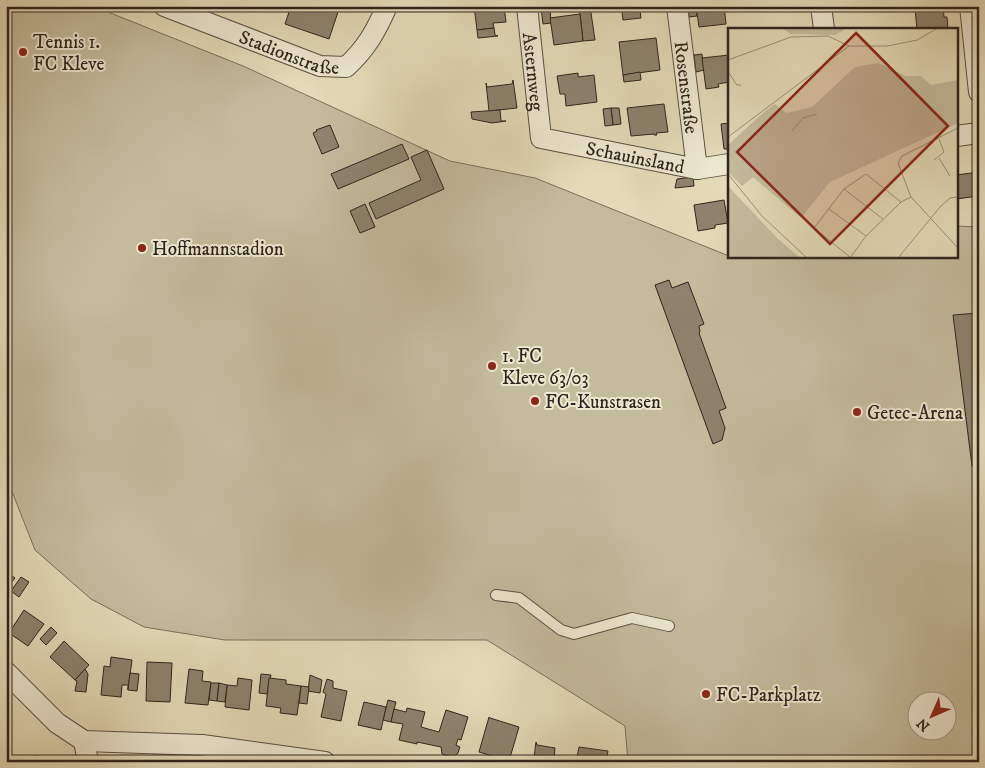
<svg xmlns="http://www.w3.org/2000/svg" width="985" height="768" viewBox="0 0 985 768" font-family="'IM FELL DW Pica',serif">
	<rect width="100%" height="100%" fill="#e3dab7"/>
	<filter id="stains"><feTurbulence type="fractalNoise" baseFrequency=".004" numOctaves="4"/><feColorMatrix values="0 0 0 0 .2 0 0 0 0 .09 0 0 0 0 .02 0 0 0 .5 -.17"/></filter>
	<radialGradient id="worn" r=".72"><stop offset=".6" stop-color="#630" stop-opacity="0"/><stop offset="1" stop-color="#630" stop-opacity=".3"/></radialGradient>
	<path fill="#c4bb9d" stroke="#7a705e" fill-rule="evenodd" d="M6,6H93L243,66L450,161L535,178L729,256H956V226L979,227V762H628L625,726L487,640H225L144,627L91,599L35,550L6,476ZM918,700H948V730H918Z"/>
	<g fill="#8d836e" stroke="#2f251e">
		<polygon points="291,6 340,6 329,39 285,24"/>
		<polygon points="474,6 504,6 506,22 493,23 494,28 477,30"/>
		<polygon points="577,6 590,6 595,40 583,41 580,14 578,10 576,11 575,7"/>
		<polygon points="621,6 653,6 653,8 622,12"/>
		<polygon points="688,6 696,6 697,16 689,17"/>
		<polygon points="696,6 724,6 726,24 699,27"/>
		<polygon points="943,6 944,17 947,17 948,29 917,29 915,9"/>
		<polygon points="550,7 551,23 543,24 541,8"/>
		<polygon points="640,10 641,18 623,20 622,12"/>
		<polygon points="580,14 583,41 554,45 550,18"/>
		<polygon points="494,28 495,35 498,36 478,38 477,30"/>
		<polygon points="656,38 660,70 623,75 619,42"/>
		<polygon points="702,54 704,70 696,72 694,55"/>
		<polygon points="729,55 729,82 718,84 719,87 706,89 702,58"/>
		<polygon points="640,72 641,80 624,82 623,75"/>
		<polygon points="578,73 578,77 594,75 597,102 566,106 565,94 560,94 557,76"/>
		<polygon points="513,80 517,108 489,111 486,83 487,87 512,84"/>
		<polygon points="664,104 668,132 656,133 657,135 654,135 654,134 631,136 627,108"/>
		<polygon points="611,108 619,108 621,124 613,125"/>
		<polygon points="611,108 613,125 605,126 603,109"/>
		<polygon points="500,110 501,121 506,121 492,123 472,119 471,112"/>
		<polygon points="729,123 729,149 724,149 721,124"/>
		<polygon points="330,125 339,147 322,154 313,133 317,131 316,130"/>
		<polygon points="402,144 409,159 338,189 331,174"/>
		<polygon points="427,150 444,189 376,219 369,203 421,180 411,157"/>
		<polygon points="979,172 979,196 956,199 956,175"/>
		<polygon points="693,177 694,186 675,188 677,179"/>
		<polygon points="724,200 728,223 715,225 715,228 698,231 694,205"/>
		<polygon points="365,204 375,227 360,233 350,211"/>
		<polygon points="669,280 672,288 688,282 704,324 699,326 700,332 699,333 726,408 719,411 725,428 722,440 713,444 655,285"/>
		<polygon points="979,313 979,465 972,466 953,315"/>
		<polygon points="6,572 15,578 6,589"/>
		<polygon points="21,577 29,582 19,597 11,591"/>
		<polygon points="24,610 44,624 28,646 9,633"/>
		<polygon points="51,627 57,633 46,645 40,639"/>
		<polygon points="64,641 89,665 75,680 50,657"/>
		<polygon points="111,657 132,660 128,690 128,685 122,685 121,697 101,695 104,666 110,667"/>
		<polygon points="147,662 172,663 170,702 146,701"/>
		<polygon points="85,669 88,674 86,692 75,691 77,681 75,680"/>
		<polygon points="189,669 203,671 202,681 211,682 208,705 185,703"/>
		<polygon points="130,673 139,674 137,691 128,690"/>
		<polygon points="261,674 271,675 267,694 259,693"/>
		<polygon points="310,675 322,680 320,693 308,691"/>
		<polygon points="238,678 252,680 249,710 225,707 227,685 237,686"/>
		<polygon points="269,678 286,680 286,684 301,686 297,715 280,713 281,708 266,706"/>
		<polygon points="327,679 333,681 333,688 347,691 341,721 321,717 326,694 323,692"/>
		<polygon points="211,683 219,683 217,701 209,700"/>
		<polygon points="219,683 227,685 225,702 217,701"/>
		<polygon points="301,686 309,687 307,704 299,703"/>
		<polygon points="388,700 396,702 391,722 383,720"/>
		<polygon points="364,702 386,707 381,730 358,725"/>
		<polygon points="407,708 425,712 421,727 439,732 446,710 468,717 461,740 458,739 456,745 460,747 458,753 453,758 442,754 441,747 417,742 417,744 399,740 403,724 391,722 394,709 406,712"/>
		<polygon points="489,717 490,718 519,727 509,761 479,752"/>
		<polygon points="536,742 537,745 555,748 554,760 557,762 531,762 531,757 534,758"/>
		<polygon points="579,747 608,751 606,762 576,762"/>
		<polygon points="35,756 61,759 61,762 34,762"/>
	</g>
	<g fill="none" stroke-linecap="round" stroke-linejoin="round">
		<g stroke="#5c5244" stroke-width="12">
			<polyline id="lane" points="496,595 519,598 561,630 574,634 632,618 669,626"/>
		</g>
		<g stroke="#5c5244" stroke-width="22">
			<g id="street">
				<path id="s1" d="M164,6L320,66L346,67C366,49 376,31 387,6"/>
				<path id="s2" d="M527,6L541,138L697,169L729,164"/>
				<path id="s3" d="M677,6L697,169"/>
				<polyline points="821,6 824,29"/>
				<polyline points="970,6 979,92"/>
				<polyline points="956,136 979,133"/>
				<polyline points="6,672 57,723 84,741 202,745 325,762"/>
				<polyline points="84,741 88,762"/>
			</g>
		</g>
		<use href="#lane" stroke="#ede7d0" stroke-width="10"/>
		<use href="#street" stroke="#ede7d0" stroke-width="20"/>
	</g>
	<g fill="#8f2418" stroke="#ede7d0" stroke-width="2">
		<circle cx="23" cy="52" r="5"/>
		<circle cx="142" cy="248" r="5"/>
		<circle cx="492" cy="366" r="5"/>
		<circle cx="535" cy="401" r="5"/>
		<circle cx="857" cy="412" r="5"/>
		<circle cx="706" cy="694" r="5"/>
	</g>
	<g text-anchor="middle" stroke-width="4" stroke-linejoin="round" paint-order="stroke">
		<g font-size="19" fill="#2f251e" stroke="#ede7d0" text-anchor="start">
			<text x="33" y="48">Tennis 1.<tspan x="33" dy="22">FC Kleve</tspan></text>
			<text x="152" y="255">Hoffmannstadion</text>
			<text x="502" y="362">1. FC<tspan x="502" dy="22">Kleve 63/03</tspan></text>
			<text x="545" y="408">FC-Kunstrasen</text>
			<text x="867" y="419">Getec-Arena</text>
			<text x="716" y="701">FC-Parkplatz</text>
		</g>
		<g font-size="19" fill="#2f251e" stroke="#ede7d0">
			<text dy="7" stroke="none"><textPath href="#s1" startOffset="134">Stadionstraße</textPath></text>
			<text dy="7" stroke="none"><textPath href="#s2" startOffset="66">Asternweg</textPath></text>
			<text dy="7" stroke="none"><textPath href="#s3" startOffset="82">Rosenstraße</textPath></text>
			<text dy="7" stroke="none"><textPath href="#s2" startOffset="229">Schauinsland</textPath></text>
		</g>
	</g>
	<g transform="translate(728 28)">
		<rect width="230" height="230" fill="#e3dab7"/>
		<path d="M54,0H119L107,7L63,6ZM150,35L178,48H193L203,57L230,52V95L102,154L73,190L25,149L14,158L0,144V117L36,84L47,76L58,85L84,79L127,39ZM0,158L49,210L72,230H0Z" fill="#c4bb9d"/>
		<path fill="none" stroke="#9b927a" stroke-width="1" d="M0,32L63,9L100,8L121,18M0,44L9,57H13M230,100L174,128L170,135L183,169L230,220M64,103L75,90L89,86M0,109L121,18H160L189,12L210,0M211,130L222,148M206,132L216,124L211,111M0,146L34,188L79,230M116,161L155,191M101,181L138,208M122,229L86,200L116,161L138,146L173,174M122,230L138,208L173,174L183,169M170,230L212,179L222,170L230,169"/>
		<path fill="#8f2418" fill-opacity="0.15" stroke="#8f2418" stroke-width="2.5" d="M128,5L220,98L102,216L9,124Z"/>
		<rect width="230" height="230" fill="none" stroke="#2f251e" stroke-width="2.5"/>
	</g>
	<rect width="985" height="768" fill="none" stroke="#e3dab7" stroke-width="25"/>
	<rect x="8" y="8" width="970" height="753" fill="none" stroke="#2f251e" stroke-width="2.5"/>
	<rect x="12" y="12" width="960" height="743" fill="none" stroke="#2f251e"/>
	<g transform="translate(932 716) rotate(225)"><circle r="24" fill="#ede7d0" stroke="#a19989"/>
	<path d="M0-4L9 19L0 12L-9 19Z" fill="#8f2418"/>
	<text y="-8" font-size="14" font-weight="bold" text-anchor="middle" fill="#2f251e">N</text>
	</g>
	<rect width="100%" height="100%" filter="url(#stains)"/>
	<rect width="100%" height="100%" fill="url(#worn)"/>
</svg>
